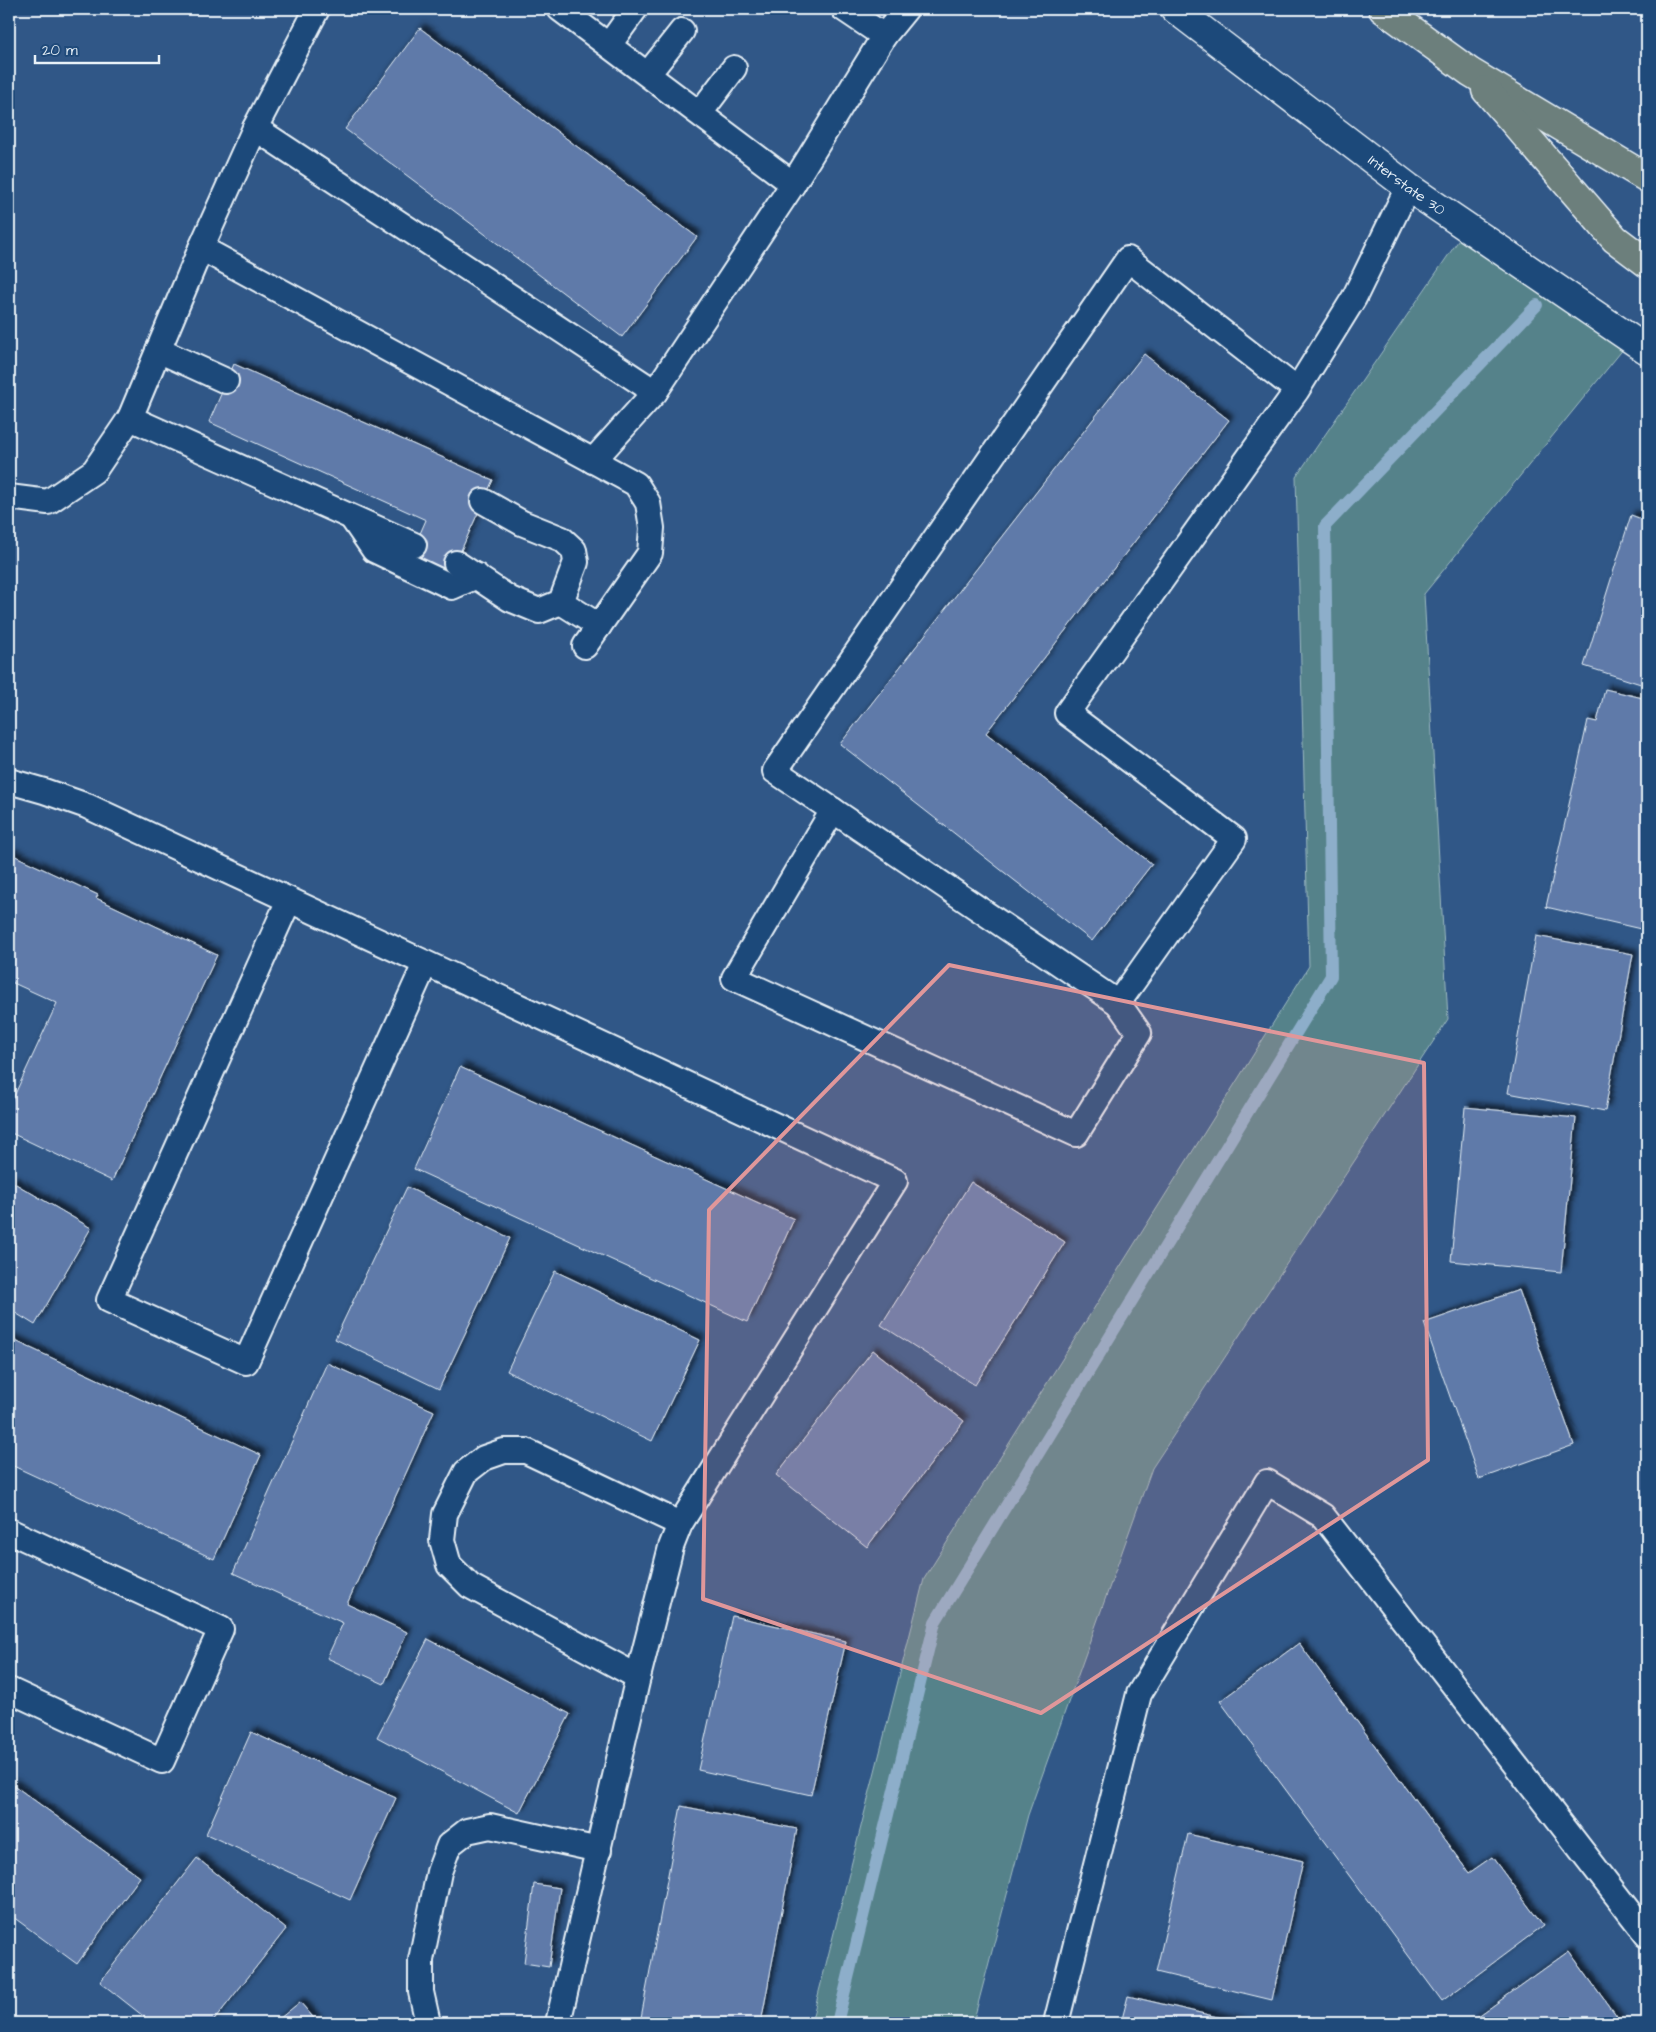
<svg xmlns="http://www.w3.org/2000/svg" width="1656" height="2032" viewBox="0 0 1656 2032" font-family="'Architects Daughter',sans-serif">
	<defs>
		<filter id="shadow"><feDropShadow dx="4.5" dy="-4.5" stdDeviation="2.5" flood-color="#0009"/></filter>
	</defs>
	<rect width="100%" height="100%" fill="#305787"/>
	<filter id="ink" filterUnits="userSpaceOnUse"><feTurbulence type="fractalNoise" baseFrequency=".02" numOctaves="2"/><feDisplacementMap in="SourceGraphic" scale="10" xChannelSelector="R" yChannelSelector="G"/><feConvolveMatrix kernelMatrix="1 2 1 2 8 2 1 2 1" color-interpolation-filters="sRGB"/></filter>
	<g filter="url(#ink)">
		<polygon fill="#55828a" stroke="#9ebac1" points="1467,228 1629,342 1424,594 1448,1019 1152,1468 1028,1815 973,2023 811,2023 924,1579 1309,966 1296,477"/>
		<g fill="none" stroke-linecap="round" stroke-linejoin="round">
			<polyline stroke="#8daeca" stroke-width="12" points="837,2023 935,1622 1331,976 1325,526 1537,305"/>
		</g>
		<g fill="#5e7aa9" stroke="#e8f1f8" filter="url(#shadow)">
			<polygon points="420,28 697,237 622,337 345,129"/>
			<polygon points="1144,354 1229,420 986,733 1152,864 1092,941 840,744"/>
			<polygon points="234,364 493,480 448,579 408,561 426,520 209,422"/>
			<polygon points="1631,515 1647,521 1647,686 1584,666"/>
			<polygon points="1605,689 1647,699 1647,920 1645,930 1546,907 1588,720 1597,722"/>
			<polygon points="9,853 98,895 96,898 217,955 112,1181 9,1132 9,1107 57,1003 9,981"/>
			<polygon points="1536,936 1633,954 1605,1111 1508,1093"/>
			<polygon points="460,1067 794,1219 747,1322 414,1169"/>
			<polygon points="1465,1107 1576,1118 1561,1272 1451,1261"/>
			<polygon points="9,1180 91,1228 35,1325 9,1309"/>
			<polygon points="971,1182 1065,1242 975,1385 881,1325"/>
			<polygon points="407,1187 510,1238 439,1389 335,1339"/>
			<polygon points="555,1271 700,1340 652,1441 507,1371"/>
			<polygon points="1519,1290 1574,1445 1479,1479 1424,1323"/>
			<polygon points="9,1338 261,1455 214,1559 9,1464"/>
			<polygon points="873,1350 964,1421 867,1547 776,1475"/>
			<polygon points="327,1363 434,1411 347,1604 407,1632 384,1684 327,1658 343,1623 233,1573"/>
			<polygon points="732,1616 846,1641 811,1795 698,1770"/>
			<polygon points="428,1639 570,1714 519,1813 377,1737"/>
			<polygon points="1299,1643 1469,1873 1492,1857 1543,1926 1442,2001 1220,1701"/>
			<polygon points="251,1732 396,1798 350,1900 206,1834"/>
			<polygon points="12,1784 140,1877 77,1964 9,1914 9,1788"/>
			<polygon points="681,1806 797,1829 761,2023 640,2023"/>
			<polygon points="1188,1834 1303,1861 1272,2000 1156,1972"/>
			<polygon points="197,1858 286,1929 212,2023 152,2023 100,1982"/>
			<polygon points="534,1884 560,1888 549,1967 524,1963"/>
			<polygon points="1569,1951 1621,2023 1469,2023"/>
			<polygon points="1128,1996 1243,2023 1121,2023"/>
			<polygon points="300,2002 318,2023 274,2023"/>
		</g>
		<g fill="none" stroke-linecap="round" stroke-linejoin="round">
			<g stroke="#e8f1f8" stroke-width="28">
				<g id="lane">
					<polyline points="560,9 793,184"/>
					<polyline points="844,9 884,36 906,9"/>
					<polyline points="609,45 635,9"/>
					<polyline points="648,74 682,31"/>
					<polyline points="700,113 734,68"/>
					<polyline points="255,128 655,392"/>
					<polyline points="201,248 636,484 648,503 652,528 650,553 585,646"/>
					<polyline points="158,350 226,381"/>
					<polyline points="1297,390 1128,259 775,771 1118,1003 1234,839 1067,713 1297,390 1354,298 1408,187"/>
					<polyline points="130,418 414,545"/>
					<polyline points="593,461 655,392 793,184 884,36"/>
					<polyline points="9,497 48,502 94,471 130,418 201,248 255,128 317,9"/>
					<polyline points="352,518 374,550 452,587 477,576"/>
					<polyline points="456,563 510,599 539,611 561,602 576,562 574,550 562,539 522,523 483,501"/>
					<polyline points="561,602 599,626"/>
					<polyline points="9,781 44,791 87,806 895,1181 680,1524 671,1547 638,1677 558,2023"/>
					<polyline points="833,810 734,978 1076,1134 1139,1033 1118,1003"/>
					<polyline points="289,900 109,1300 246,1362 425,964"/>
					<polyline points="9,1531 221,1629 162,1761 9,1690"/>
					<polyline points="638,1677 470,1586 449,1565 442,1540 445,1514 466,1472 484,1458 504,1451 526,1451 680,1524"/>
					<polyline points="428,2023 421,1992 421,1960 439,1872 449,1845 467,1831 490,1826 599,1850"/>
					<polyline points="1056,2023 1139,1694 1267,1482 1323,1516 1647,1935"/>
				</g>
			</g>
			<g stroke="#e8f1f8" stroke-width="31">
				<g id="secondary">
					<path id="s1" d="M1175,9L1408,187L1647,350"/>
				</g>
			</g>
			<g stroke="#e8f1f8" stroke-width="31">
				<g id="highway">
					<polyline points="1383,9 1470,72 1647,178"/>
					<polyline points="1486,90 1615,239 1647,263"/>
				</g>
			</g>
			<use href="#lane" stroke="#1f4a7a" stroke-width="24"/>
			<use href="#secondary" stroke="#1f4a7a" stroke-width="28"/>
			<use href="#highway" stroke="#6c7f7c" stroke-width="28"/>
		</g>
	</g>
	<path fill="#e0979a" fill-opacity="0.2" stroke="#e0979a" stroke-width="4" stroke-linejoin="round" d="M949,965L1424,1063L1428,1460L1041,1713L703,1599L709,1210Z"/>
	<g text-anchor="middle" stroke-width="5" stroke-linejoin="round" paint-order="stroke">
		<g font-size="15" fill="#e8f1f8" stroke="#1f4a7a">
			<text dy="5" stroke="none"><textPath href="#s1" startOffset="291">Interstate 30</textPath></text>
		</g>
	</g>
	<rect width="1656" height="2032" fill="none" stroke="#1f4a7a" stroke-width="30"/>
	<rect x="15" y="15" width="1626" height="2002" fill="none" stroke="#e8f1f8" stroke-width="2" filter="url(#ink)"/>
	<path d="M35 55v8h124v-8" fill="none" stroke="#e8f1f8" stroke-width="2.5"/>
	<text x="42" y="55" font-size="15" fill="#e8f1f8" stroke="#1f4a7a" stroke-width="4" paint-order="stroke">20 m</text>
</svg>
